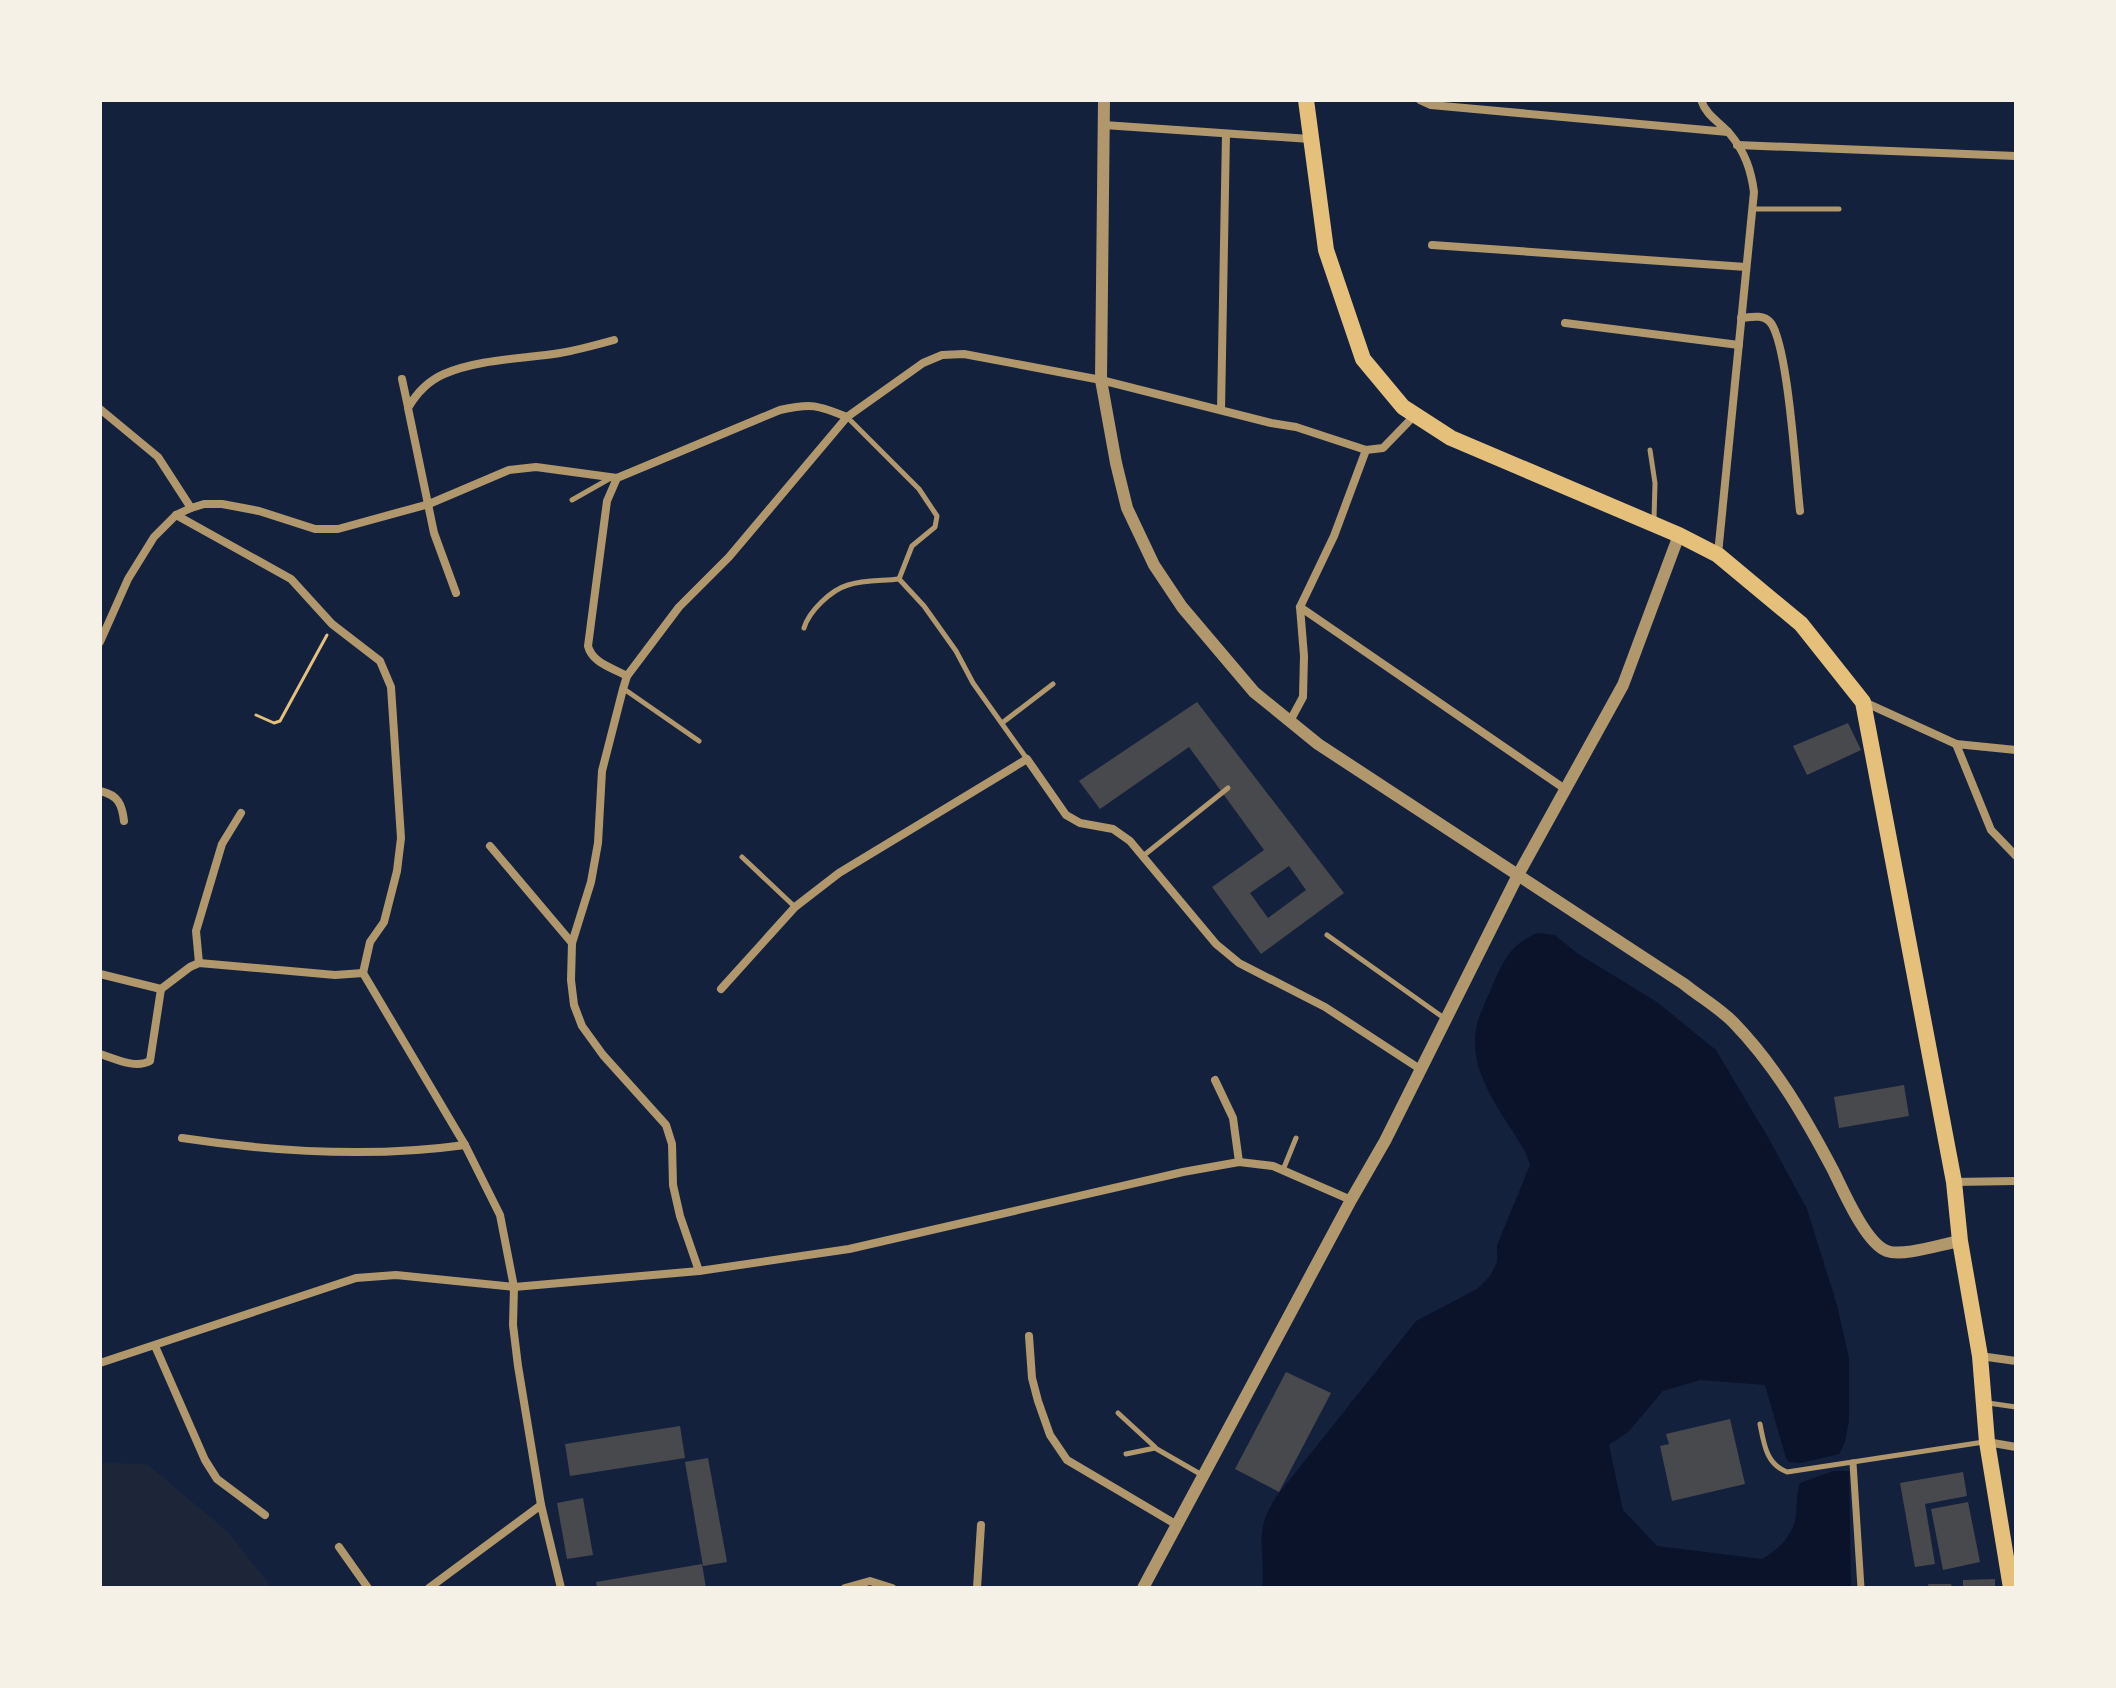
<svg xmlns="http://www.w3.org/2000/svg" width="2116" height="1688" viewBox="0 0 2116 1688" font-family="'PT Sans',sans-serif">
	<rect width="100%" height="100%" fill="#14213d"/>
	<polygon fill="#1d2539" points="147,1464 228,1532 272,1588 100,1588 100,1463"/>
	<path fill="#0b132b" d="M1538,933L1555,935L1577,953L1657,1002L1716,1050L1769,1139L1807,1209L1837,1305L1849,1358V1421L1845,1442L1839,1454L1801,1463L1789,1462L1786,1458L1765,1385L1700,1380L1663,1391L1628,1432L1609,1445L1623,1510L1657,1546L1762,1559C1778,1551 1794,1534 1796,1515C1797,1503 1796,1494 1800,1483L1833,1471H1849L1851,1588H1262C1266,1547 1252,1535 1276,1497L1416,1321L1477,1289L1490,1276L1497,1262V1245L1530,1165L1526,1153C1505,1116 1468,1075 1476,1029C1479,1013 1488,997 1494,982C1503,960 1514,941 1538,933Z"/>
	<g fill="#48494c" fill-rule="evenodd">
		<path d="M1197,702L1344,893L1261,954L1212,887L1264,850L1189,747L1100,809L1079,781ZM1289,866L1306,890L1268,918L1250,893Z"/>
		<polygon points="1848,723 1861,750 1807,775 1793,746"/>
		<polygon points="1904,1085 1909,1116 1839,1128 1834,1097"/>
		<polygon points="1286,1372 1331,1393 1279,1492 1235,1469"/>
		<polygon points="1730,1419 1745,1484 1672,1501 1660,1446 1669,1444 1666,1434"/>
		<polygon points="680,1426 685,1458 570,1476 565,1444"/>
		<polygon points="708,1458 727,1562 703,1566 685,1462"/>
		<polygon points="1963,1472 1967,1496 1925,1504 1935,1564 1915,1567 1900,1483"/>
		<polygon points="583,1498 593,1555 567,1559 557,1503"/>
		<polygon points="1968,1502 1980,1562 1943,1570 1931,1509"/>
		<polygon points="702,1564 706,1588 597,1588 596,1582"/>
		<polygon points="1995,1579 1995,1588 1963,1588 1963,1580"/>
		<polygon points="1928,1584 1951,1584 1952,1588 1929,1588"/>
	</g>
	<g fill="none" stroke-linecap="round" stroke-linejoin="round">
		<polyline stroke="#e5c07b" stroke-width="3" points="256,715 274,723 280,721 327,635"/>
		<g stroke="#b1986c" stroke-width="5">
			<polyline points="1753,209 1839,209"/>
			<polyline points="847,417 919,489 937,516 935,527 912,546 899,579 924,606 956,651 973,683 1027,759"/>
			<polyline points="1650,450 1655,483 1654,519"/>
			<polyline points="572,500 609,479"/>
			<path d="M804,628C809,611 831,590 848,585C864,580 883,581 899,579"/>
			<polyline points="624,689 699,741"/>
			<polyline points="1002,723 1053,684"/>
			<polyline points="1143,856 1228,788"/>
			<polyline points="742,857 795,907"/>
			<polyline points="1327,935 1444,1018"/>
			<polyline points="1283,1170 1296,1138"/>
			<polyline points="1988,1403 2016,1407"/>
			<polyline points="1118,1413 1155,1447"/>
			<path d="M1760,1424C1764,1444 1766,1464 1787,1472L1984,1442"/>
			<polyline points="1126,1454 1155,1448 1202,1475"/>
		</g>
		<polyline stroke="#b1986c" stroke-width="7" points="1853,1463 1861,1588"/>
		<g stroke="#b1986c" stroke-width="8">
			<polyline points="1420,100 1431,105 1728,132"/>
			<path d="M1701,100C1707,117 1719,121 1730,134C1745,152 1751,170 1754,192L1718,554"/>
			<polyline points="1104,125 1310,139"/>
			<polyline points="1737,145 2016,156"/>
			<polyline points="1432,245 1746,267"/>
			<path d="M1741,318C1751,317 1763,314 1770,322C1788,342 1796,477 1800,511"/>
			<polyline points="1565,323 1739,345"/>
			<polyline points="402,379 408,407"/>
			<polyline points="100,409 158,457 191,508"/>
			<polyline points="1221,410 1226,134"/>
			<path d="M617,478L607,501L588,646C592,663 613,668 627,676"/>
			<polyline points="176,515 291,579 332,624 380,661 391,687 401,838 397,871 384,922 370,942 363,973 465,1145 500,1215 514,1287 513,1325 518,1366 541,1505 561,1588"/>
			<path d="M456,593L434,533L408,408C416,394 428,381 444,374C479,359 522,359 560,353C578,350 596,345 614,340"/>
			<polyline points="1300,607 1565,789"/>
			<path d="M100,642L128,579L154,537L176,515L191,508L204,504H222L259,511L315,529H338L429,504L509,470L536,467L617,478L780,410C812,403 817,405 847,417"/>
			<polyline points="1864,702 1956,744 2016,750"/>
			<polyline points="1290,721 1303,697 1304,656 1300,607 1334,536 1366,450"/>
			<polyline points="1956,744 1991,830 2016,856"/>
			<path d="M100,791C118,795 122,804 124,821"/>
			<polyline points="490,846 572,943"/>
			<polyline points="199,963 196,931 222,844 241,813"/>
			<polyline points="100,974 161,989 190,967 199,963 335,975 363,973"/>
			<polyline points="721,989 795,907 839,873 1027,759 1066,815 1080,823 1113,829 1130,841 1216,944 1239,963 1325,1007 1420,1069"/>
			<path d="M100,1054C116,1059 135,1069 150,1061L161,989"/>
			<polyline points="1215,1080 1233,1118 1239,1162"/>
			<path d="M182,1138C275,1152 372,1158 465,1145"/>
			<polyline points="1954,1182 2016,1181"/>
			<polyline points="699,1271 680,1216 673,1185 672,1144 666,1125 603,1055 582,1026 574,1005 571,980 572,943 591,882 598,843 602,771 623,689 627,676 679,607 729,557 847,417 923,363 942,355 964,354 1101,380 1271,423 1296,427 1366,450 1383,448 1415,415"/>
			<polyline points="1029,1336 1032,1378 1038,1401 1050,1435 1067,1460 1177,1525"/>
			<polyline points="155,1346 205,1460 217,1479 265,1515"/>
			<polyline points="1980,1356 2016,1361"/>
			<polyline points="100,1363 356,1278 396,1275 514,1287 699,1271 849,1249 1183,1172 1239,1162 1273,1166 1351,1200"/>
			<polyline points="1987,1442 2016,1447"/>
			<polyline points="339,1547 368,1588"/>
			<polyline points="429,1588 541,1505"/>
			<polyline points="845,1588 870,1581 892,1588"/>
			<polyline points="977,1588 981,1525"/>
		</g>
		<g stroke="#b1986c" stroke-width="12">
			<path d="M1104,100L1101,380L1116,463L1127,508L1154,565L1182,607L1254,692L1318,744L1684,984C1700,997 1719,1008 1733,1022C1775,1065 1805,1117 1833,1170C1843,1190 1866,1244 1887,1251C1903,1257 1942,1244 1960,1241"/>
			<polyline points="1143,1588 1351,1200 1385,1141 1518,875 1623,685 1679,535"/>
		</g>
		<polyline stroke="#e5c07b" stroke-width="16" points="1306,100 1326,250 1363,359 1403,407 1451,438 1679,535 1718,555 1801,624 1863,702 1954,1182 1960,1241 1980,1356 1987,1442 2011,1588"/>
	</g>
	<rect width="2116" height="1688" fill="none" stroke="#f6f1e7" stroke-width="204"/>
</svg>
